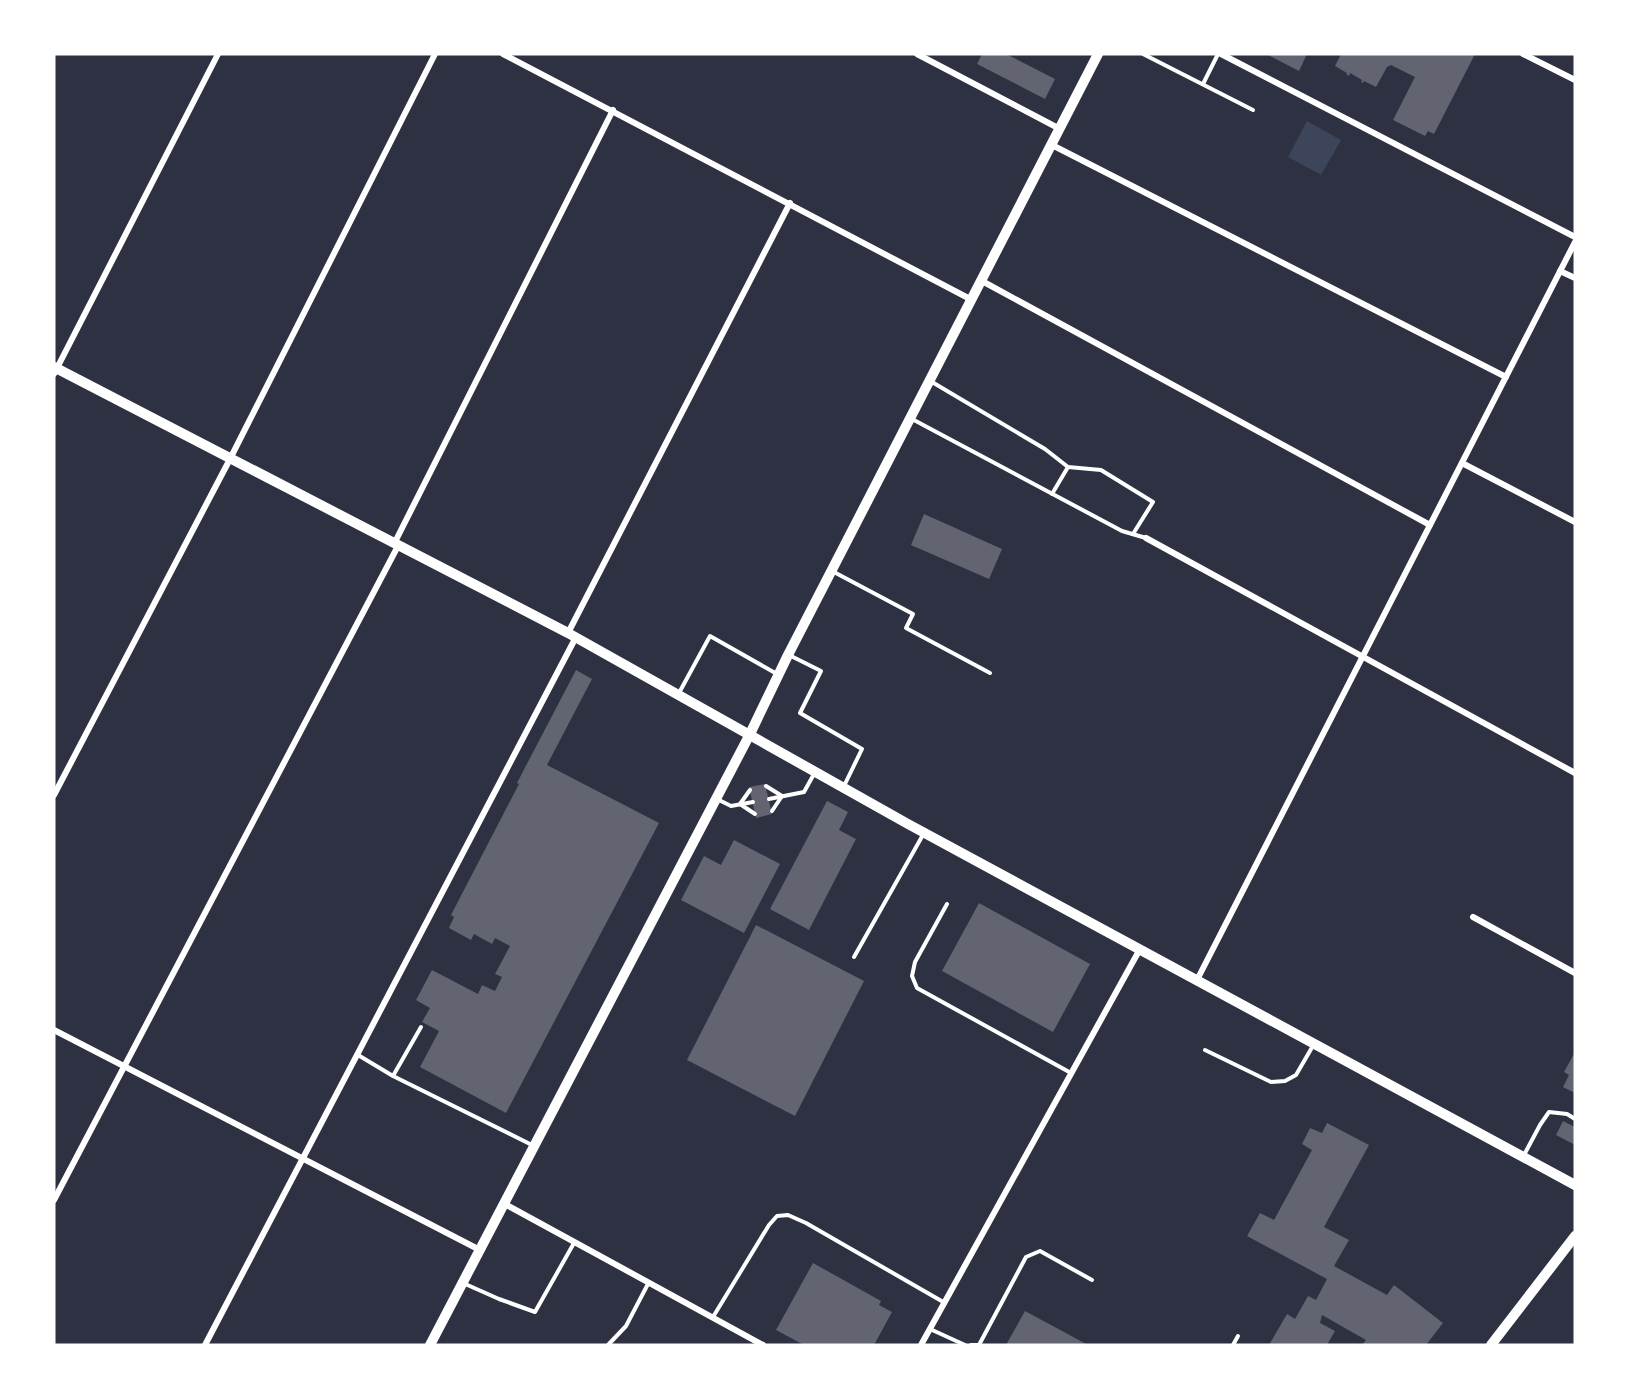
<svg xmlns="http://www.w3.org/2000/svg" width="1629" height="1399" viewBox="0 0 1629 1399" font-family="Jost,sans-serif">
	<rect width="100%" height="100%" fill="#2d3142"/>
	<polygon fill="#3c4559" points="1307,121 1341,140 1321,175 1288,157"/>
	<g fill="#626471">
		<polygon points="982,54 1006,54 1055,79 1045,99 977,64"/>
		<polygon points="1266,54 1307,54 1299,71"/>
		<polygon points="1341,54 1475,54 1434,134 1428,131 1425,136 1393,120 1415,77 1391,65 1387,67 1376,87 1364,81 1363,83 1361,82 1362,80 1350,73 1349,76 1346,74 1347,73 1335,66"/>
		<polygon points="924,514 1002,549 989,579 911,545"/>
		<polygon points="576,670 592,679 547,765 659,823 506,1113 420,1067 439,1031 422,1022 430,1008 416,1000 432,970 478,994 482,985 495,991 502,977 495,974 510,946 495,938 492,944 474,934 471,940 449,928 454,917 451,915 519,784 517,783 530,758"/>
		<polygon points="765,784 772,814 756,818 749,787"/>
		<polygon points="827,801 848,812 839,830 856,839 809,930 770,909"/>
		<polygon points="734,840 780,864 744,933 681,900 704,856 721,865"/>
		<polygon points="979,903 1090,964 1053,1032 942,971"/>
		<polygon points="756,925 864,981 795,1116 687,1060"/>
		<polygon points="1575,1052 1575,1093 1563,1087 1569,1075 1564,1072"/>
		<polygon points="1563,1121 1575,1127 1575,1145 1556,1135"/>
		<polygon points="1327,1123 1369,1145 1324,1227 1349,1240 1334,1266 1387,1295 1394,1285 1443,1323 1426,1345 1362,1345 1366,1340 1322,1315 1320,1323 1335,1331 1327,1345 1269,1345 1287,1314 1295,1319 1308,1296 1316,1300 1327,1279 1247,1236 1260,1213 1274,1220 1312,1150 1302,1144 1310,1128 1322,1133"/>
		<polygon points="813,1263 881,1301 879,1305 892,1312 874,1345 804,1345 776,1330"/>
		<polygon points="1025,1311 1088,1345 1006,1345"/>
	</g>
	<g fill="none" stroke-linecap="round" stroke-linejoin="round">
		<g stroke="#fff" stroke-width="4">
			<polyline points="1143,54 1253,110"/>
			<polyline points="1203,84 1218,54"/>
			<polyline points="932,382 1045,449 1068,467 1101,470 1153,502 1133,534"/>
			<polyline points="912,419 1122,531 1146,538"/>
			<polyline points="1052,494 1068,467"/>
			<polyline points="832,571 913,614 906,628 990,673"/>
			<polyline points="789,655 821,671 800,713 862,749 844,786"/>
			<polyline points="679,693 710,636 777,674"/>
			<polyline points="766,786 782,796 772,811"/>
			<polyline points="750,790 740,804 755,814"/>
			<polyline points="769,799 804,792 814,774"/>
			<polyline points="719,800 731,806 753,802"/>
			<polyline points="947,904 915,962 912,976 917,988 1071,1073"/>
			<polyline points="854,957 924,833"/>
			<polyline points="1205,1050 1271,1082 1285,1081 1296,1075 1314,1044"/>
			<polyline points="358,1055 393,1076 532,1145"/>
			<polyline points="393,1076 421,1027"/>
			<polyline points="1524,1155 1540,1125 1549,1112 1567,1114 1575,1119"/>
			<polyline points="463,1283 499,1299 535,1312 574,1243"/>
			<polyline points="713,1317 769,1225 777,1216 788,1215 806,1223 945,1303"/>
			<polyline points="930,1329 965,1345"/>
			<polyline points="608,1345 626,1326 649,1282"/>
			<polyline points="971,1345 979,1345 1026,1257 1040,1251 1092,1280"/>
			<polyline points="1233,1345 1238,1336"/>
		</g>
		<g stroke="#fff" stroke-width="6">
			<polyline points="503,54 972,300"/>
			<polyline points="917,54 1060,129"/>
			<polyline points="1221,54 1575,237"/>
			<polyline points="1523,54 1575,80"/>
			<polyline points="1052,145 1506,377"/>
			<polyline points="1560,271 1575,278"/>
			<polyline points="982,281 1430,525"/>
			<polyline points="54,374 218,54"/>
			<polyline points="1462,463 1575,522"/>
			<polyline points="1146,538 1575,773"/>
			<polyline points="394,544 613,110"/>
			<polyline points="568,633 790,203"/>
			<polyline points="54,795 230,459 435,54"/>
			<polyline points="1473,917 1575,973"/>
			<polyline points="1197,980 1575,242"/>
			<polyline points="54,1030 478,1249"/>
			<polyline points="54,1200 398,546"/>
			<polyline points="503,1203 763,1345"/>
			<polyline points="205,1345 576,637"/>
			<polyline points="921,1345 1140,949"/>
		</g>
		<polyline stroke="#fff" stroke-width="10" points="1491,1345 1575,1236"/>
		<g stroke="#fff" stroke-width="10">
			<polyline points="54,367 568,633 908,824 1575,1185"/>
			<polyline points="430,1345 750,734 788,655 1098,54"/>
		</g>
	</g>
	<rect width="1629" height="1399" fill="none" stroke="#ffffff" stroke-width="111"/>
</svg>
